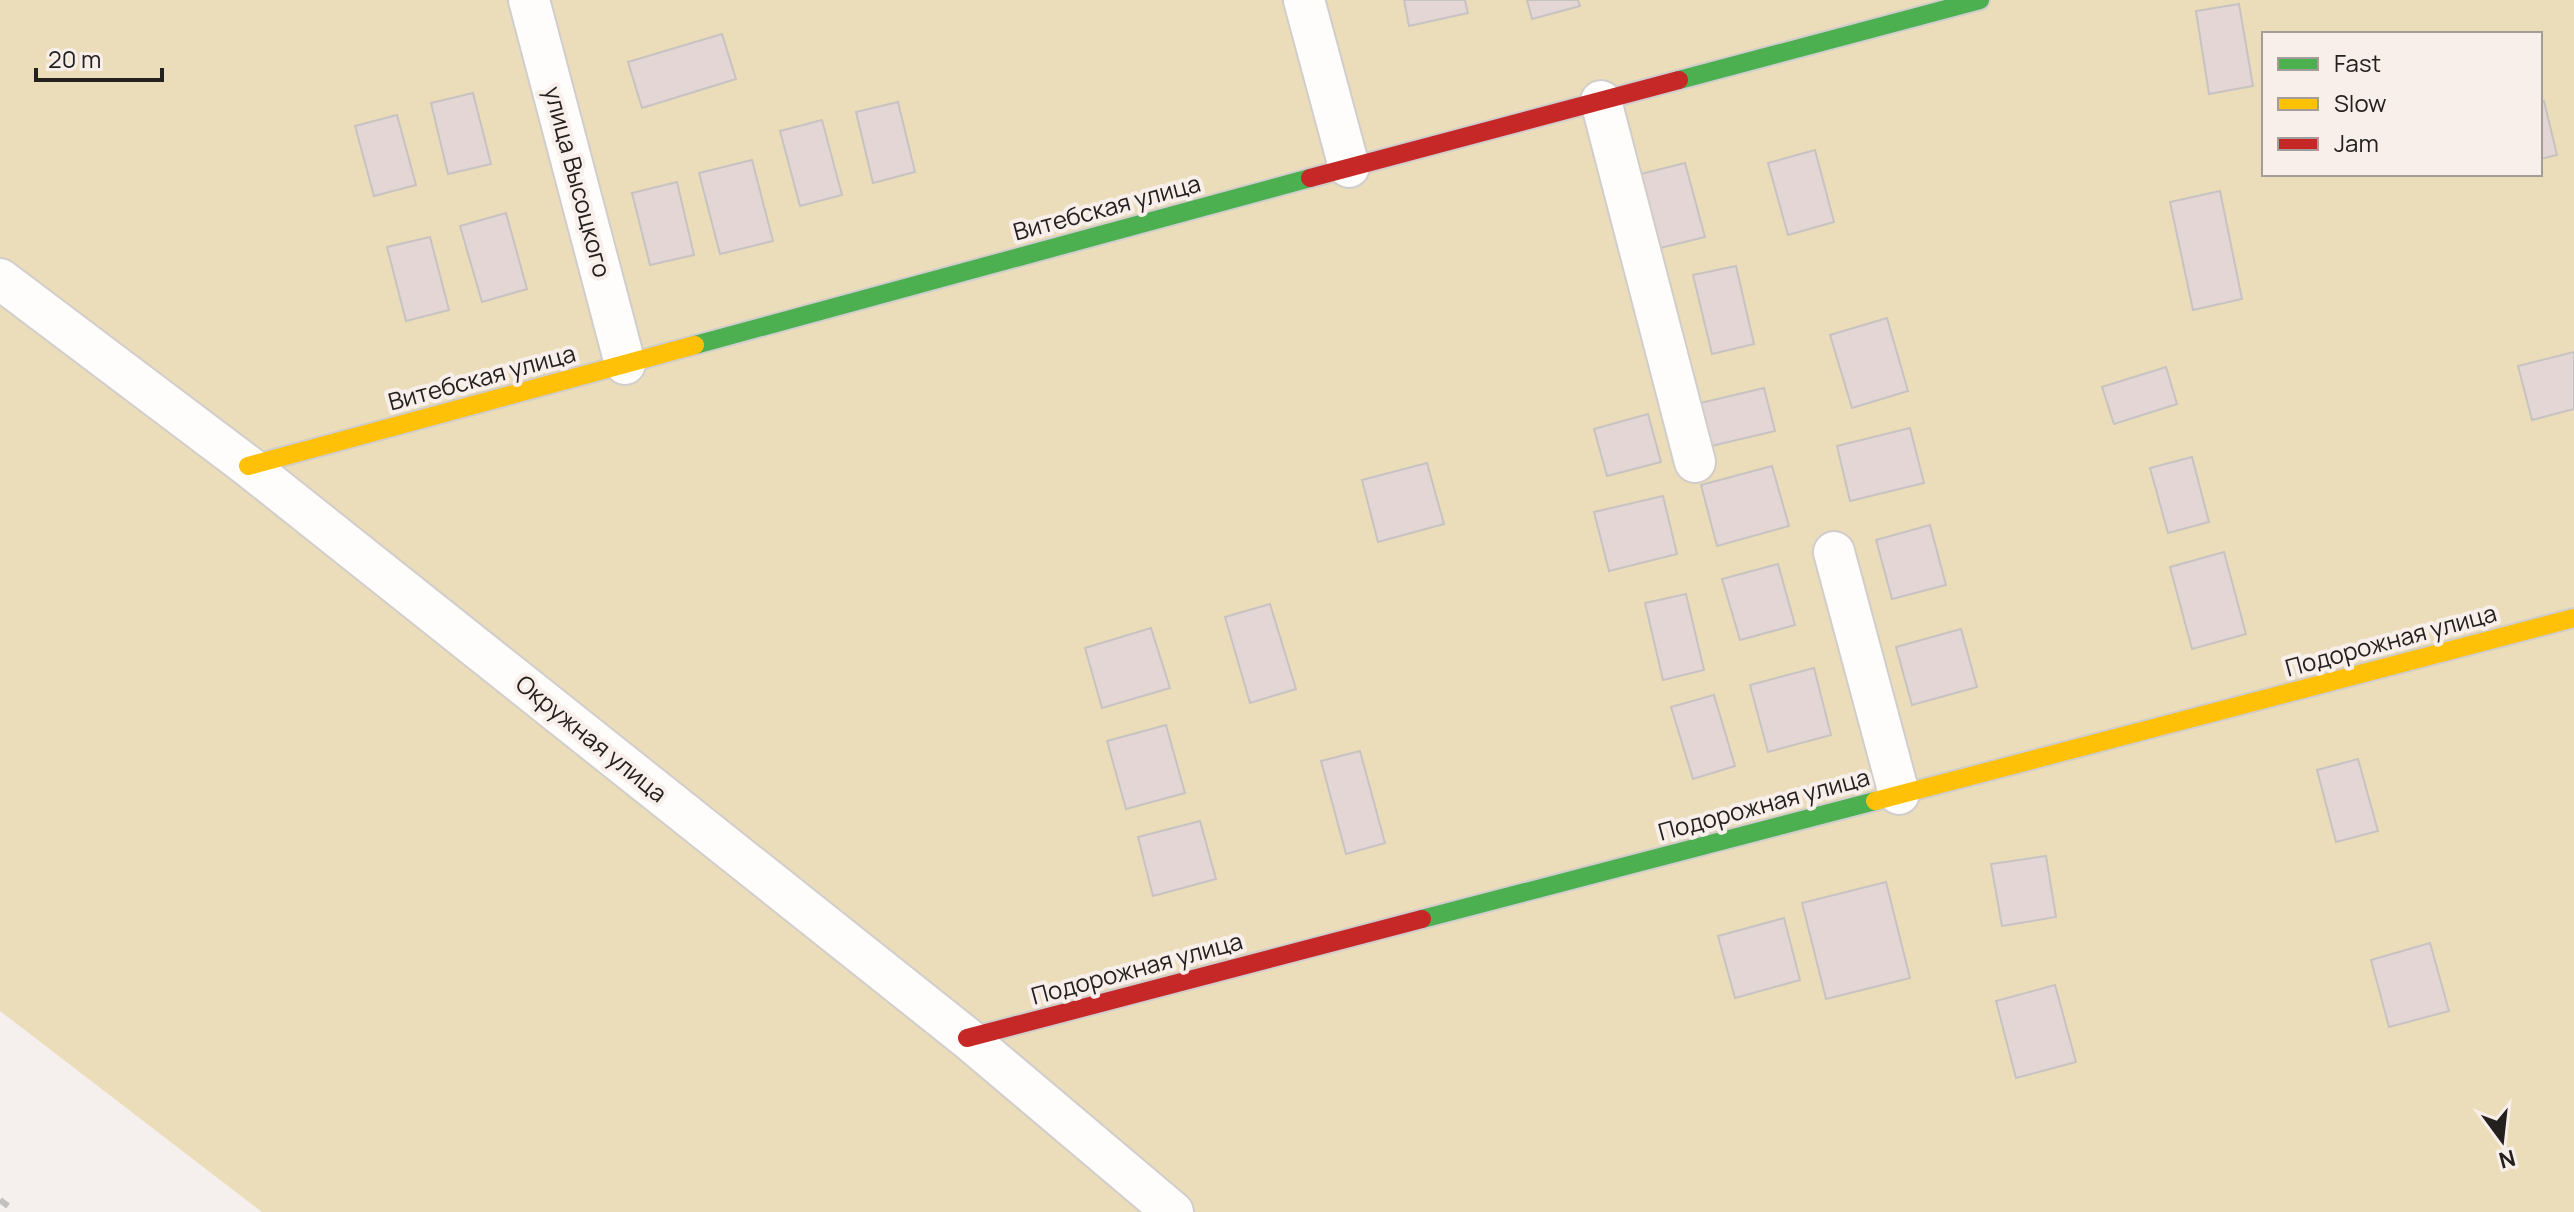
<svg xmlns="http://www.w3.org/2000/svg" width="2574" height="1212" viewBox="0 0 2574 1212" font-family="Manrope,sans-serif">
	<rect width="100%" height="100%" fill="#f5f0ee"/>
	<path fill="#ebddba" fill-rule="evenodd" d="M0,0H2574V1212H262L0,1011ZM2264,34H2540V174H2264Z"/>
	<g fill="#e4d6d4" stroke="#c7c3c2" stroke-width="2">
		<polygon points="1404,0 1465,0 1468,13 1409,26"/>
		<polygon points="1527,0 1578,0 1580,6 1532,19"/>
		<polygon points="2239,4 2253,86 2209,94 2196,11"/>
		<polygon points="722,34 736,79 642,108 628,62"/>
		<polygon points="473,93 491,164 448,174 431,103"/>
		<polygon points="2544,101 2557,155 2540,159 2540,102"/>
		<polygon points="898,102 915,172 873,183 856,112"/>
		<polygon points="397,115 416,185 374,196 355,126"/>
		<polygon points="822,120 842,195 800,206 780,131"/>
		<polygon points="1815,150 1834,222 1788,235 1768,163"/>
		<polygon points="752,160 773,241 720,254 699,173"/>
		<polygon points="1685,163 1705,237 1660,248 1641,174"/>
		<polygon points="677,182 694,255 650,265 632,193"/>
		<polygon points="2220,191 2242,299 2193,310 2170,202"/>
		<polygon points="506,213 527,289 482,302 460,226"/>
		<polygon points="430,237 449,310 406,321 387,247"/>
		<polygon points="1736,266 1754,344 1712,354 1693,275"/>
		<polygon points="1887,318 1908,391 1852,408 1830,335"/>
		<polygon points="2574,352 2574,409 2532,420 2518,366"/>
		<polygon points="2166,367 2177,404 2114,424 2102,387"/>
		<polygon points="1764,388 1775,431 1703,448 1692,405"/>
		<polygon points="1648,414 1661,462 1607,476 1594,429"/>
		<polygon points="1910,428 1924,483 1850,501 1837,446"/>
		<polygon points="2192,457 2209,522 2168,533 2150,468"/>
		<polygon points="1427,463 1444,524 1378,542 1362,480"/>
		<polygon points="1772,466 1789,526 1717,546 1701,485"/>
		<polygon points="1663,496 1677,554 1609,571 1594,512"/>
		<polygon points="1930,525 1946,585 1892,599 1876,540"/>
		<polygon points="2224,552 2246,634 2192,649 2170,567"/>
		<polygon points="1778,564 1795,625 1740,640 1722,579"/>
		<polygon points="1686,594 1704,670 1663,680 1645,603"/>
		<polygon points="1270,604 1296,689 1250,703 1225,617"/>
		<polygon points="1151,628 1170,688 1102,708 1085,648"/>
		<polygon points="1961,629 1977,687 1912,705 1896,647"/>
		<polygon points="1814,668 1831,735 1768,752 1750,685"/>
		<polygon points="1714,695 1735,766 1693,779 1671,707"/>
		<polygon points="1166,725 1185,793 1126,809 1107,741"/>
		<polygon points="1360,751 1385,843 1346,854 1321,761"/>
		<polygon points="2358,759 2378,831 2336,842 2317,770"/>
		<polygon points="1200,821 1216,879 1153,896 1138,837"/>
		<polygon points="2046,856 2056,917 2002,926 1991,864"/>
		<polygon points="1886,882 1910,978 1826,999 1802,903"/>
		<polygon points="1784,918 1800,980 1735,998 1718,936"/>
		<polygon points="2430,943 2449,1011 2389,1027 2371,960"/>
		<polygon points="2055,985 2076,1062 2016,1078 1996,1001"/>
	</g>
	<g fill="none" stroke-linecap="round" stroke-linejoin="round">
		<g stroke="#d1cdcb" stroke-width="44">
			<g id="street">
				<polyline points="529,0 625,364"/>
				<polyline points="1304,0 1349,167"/>
				<polyline points="1601,101 1695,462"/>
				<polyline points="0,279 248,466 967,1038 1173,1212"/>
				<polyline points="1834,552 1899,794"/>
			</g>
		</g>
		<g stroke="#d1cdcb" stroke-width="22">
			<g id="fast">
				<polyline points="1679,80 1980,0"/>
				<polyline points="695,345 1310,178"/>
				<polyline points="1422,919 1875,801"/>
			</g>
		</g>
		<g stroke="#d1cdcb" stroke-width="22">
			<g id="slow">
				<polyline points="248,466 695,345"/>
				<polyline points="1875,801 2574,618"/>
			</g>
		</g>
		<g stroke="#d1cdcb" stroke-width="22">
			<g id="jam">
				<polyline points="1310,178 1679,80"/>
				<polyline points="967,1038 1422,919"/>
			</g>
		</g>
		<use href="#street" stroke="#fefdfc" stroke-width="40"/>
		<use href="#fast" stroke="#4caf50" stroke-width="18"/>
		<use href="#slow" stroke="#ffc107" stroke-width="18"/>
		<use href="#jam" stroke="#c62828" stroke-width="18"/>
		<polyline stroke="#c2c0c0" stroke-width="6" stroke-dasharray="10 10" stroke-linecap="butt" points="0,1200 16,1212"/>
	</g>
	<g text-anchor="middle" stroke-width="8" stroke-linejoin="round" paint-order="stroke">
		<g font-size="24" fill="#23201e" stroke="#f8efeb">
			<text transform="translate(577 182) rotate(75)" y="8">улица Высоцкого</text>
			<text transform="translate(1107 208) rotate(-15)" y="8">Витебская улица</text>
			<text transform="translate(482 378) rotate(-15)" y="8">Витебская улица</text>
			<text transform="translate(2391 641) rotate(-15)" y="8">Подорожная улица</text>
			<text transform="translate(591 739) rotate(39)" y="8">Окружная улица</text>
			<text transform="translate(1764 805) rotate(-15)" y="8">Подорожная улица</text>
			<text transform="translate(1137 969) rotate(-15)" y="8">Подорожная улица</text>
		</g>
	</g>
	<rect x="2262" y="32" width="280" height="144" fill="#f8efeb" stroke="#a39c99" stroke-width="2"/>
	<rect x="2278" y="58" width="40" height="12" fill="#4caf50" stroke="#a39c99" stroke-width="2"/>
	<text x="2334" y="72" font-size="24" fill="#23201e">Fast</text>
	<rect x="2278" y="98" width="40" height="12" fill="#ffc107" stroke="#a39c99" stroke-width="2"/>
	<text x="2334" y="112" font-size="24" fill="#23201e">Slow</text>
	<rect x="2278" y="138" width="40" height="12" fill="#c62828" stroke="#a39c99" stroke-width="2"/>
	<text x="2334" y="152" font-size="24" fill="#23201e">Jam</text>
	<g transform="translate(2502 1140) rotate(165)" stroke="#f8efeb" stroke-width="6" paint-order="stroke">
	<path d="M0-6L14 30L0 20L-14 30Z" fill="#23201e"/>
	<text y="-12" font-size="22" font-weight="bold" text-anchor="middle" fill="#23201e">N</text>
	</g>
	<path d="M36 68v12h126v-12" fill="none" stroke="#23201e" stroke-width="4"/>
	<text x="48" y="68" font-size="24" fill="#23201e" stroke="#f8efeb" stroke-width="6" paint-order="stroke">20 m</text>
</svg>
